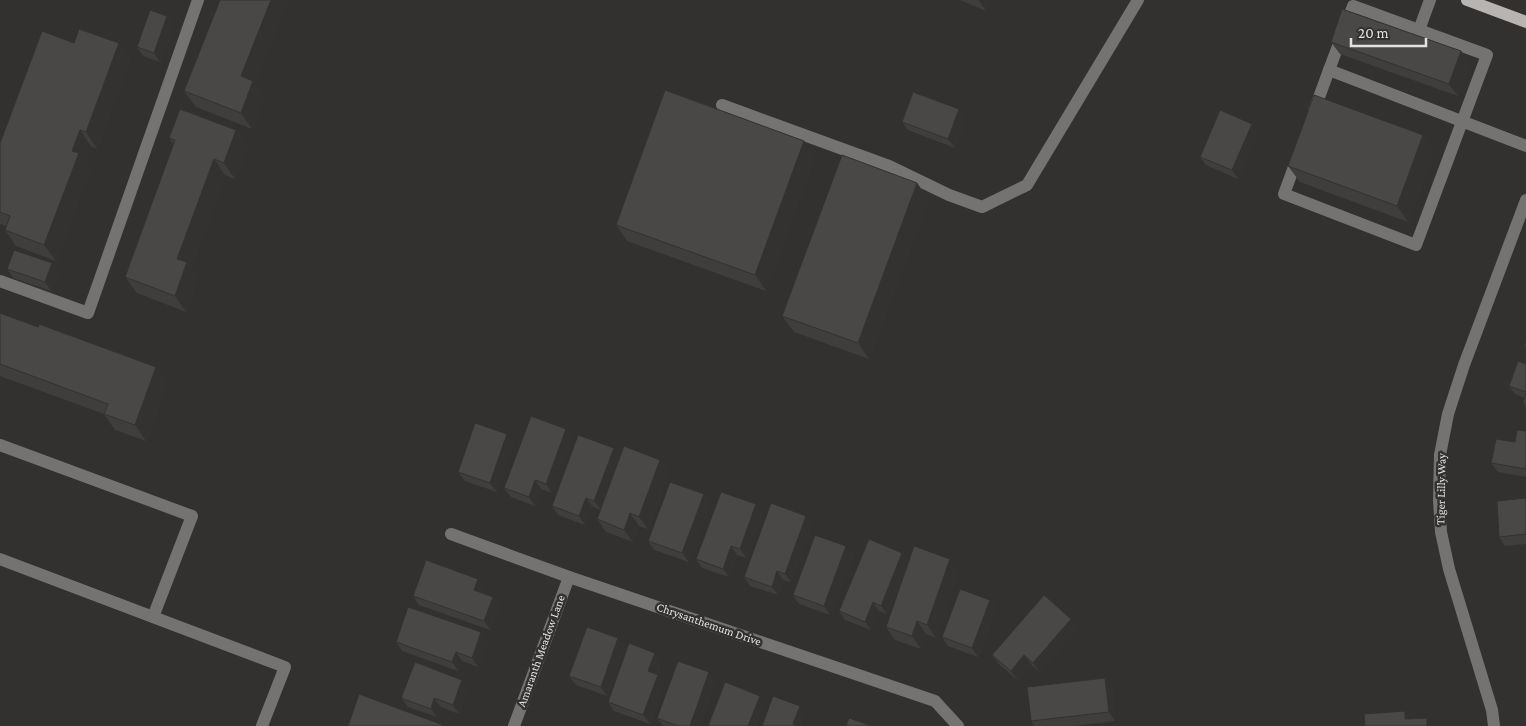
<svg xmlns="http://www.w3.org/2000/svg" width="1526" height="726" viewBox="0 0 1526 726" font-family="'Crimson Pro',serif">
	<rect width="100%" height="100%" fill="#33312f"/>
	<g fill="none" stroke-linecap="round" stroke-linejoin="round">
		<g stroke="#747372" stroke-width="12">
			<polyline points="1419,30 1430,0"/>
			<polyline points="722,105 889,166 949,195 982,207 1027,185 1138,0"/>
			<polyline points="1314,111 1329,70 1526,146"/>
			<polyline points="1298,156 1284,194 1416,245 1487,55 1353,6 1329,70"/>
			<polyline points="0,281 88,313 198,0"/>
			<polyline points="0,445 192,516 153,617"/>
			<polyline points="451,534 569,577 935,701 958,726"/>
			<polyline points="0,559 285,667 262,726"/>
			<polyline points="514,726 569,577"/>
			<polyline points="1494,726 1492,710 1449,569 1441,532 1439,500 1440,455 1448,414 1464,365 1526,200"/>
		</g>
		<polyline stroke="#b7b4b2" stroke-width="12" points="1467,0 1526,22"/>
	</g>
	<g fill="#403e3c">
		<polygon points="220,0 288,0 255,84 264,97 252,129 196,107 184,91"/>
		<polygon points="960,0 990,0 986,11"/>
		<polygon points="167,16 173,24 160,62 143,56 137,47"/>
		<polygon points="1331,42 1461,51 1470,64 1458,96 1340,54"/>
		<polygon points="74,43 119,43 130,59 97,149 91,146 85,163 90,169 56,261 16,246 5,230 6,226 0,224 0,143"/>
		<polygon points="959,109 965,118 955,148 908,130 902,122"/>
		<polygon points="236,130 247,146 235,179 225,175 191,268 198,278 186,312 137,293 125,277 174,145 169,138"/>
		<polygon points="1258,133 1238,179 1206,165 1200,157"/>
		<polygon points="1434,151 1408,222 1300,182 1288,166"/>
		<polygon points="815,157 766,291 627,241 616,225"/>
		<polygon points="917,183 928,199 869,359 794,332 782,316"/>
		<polygon points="52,263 58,272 51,291 13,278 7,269"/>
		<polygon points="0,313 38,327 156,367 167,383 146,441 115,430 104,414 0,376"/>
		<polygon points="1526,364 1526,408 1523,403 1524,398 1515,394 1509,386"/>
		<polygon points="1526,431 1526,477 1498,472 1491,463"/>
		<polygon points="572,438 552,493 541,489 535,506 511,497 504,488"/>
		<polygon points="514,443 497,492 465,481 458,472"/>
		<polygon points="614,448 620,456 605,498 660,460 669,472 648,529 639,526 633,542 606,532 597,519 600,510 592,506 585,525 558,515 552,506"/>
		<polygon points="704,494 710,503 689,562 654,550 648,541"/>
		<polygon points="1526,498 1526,544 1505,546 1499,537"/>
		<polygon points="762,513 746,558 737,555 729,577 702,568 696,559"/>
		<polygon points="812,525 791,582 783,580 778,595 750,586 744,577"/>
		<polygon points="846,546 853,555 830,615 799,604 793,595"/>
		<polygon points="902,553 909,562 887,614 879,611 871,630 845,620 839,611"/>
		<polygon points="959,572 936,638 926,634 921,649 895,640 886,627"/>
		<polygon points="478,579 484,588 482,593 493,597 499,606 490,630 419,605 413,596"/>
		<polygon points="990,600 996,609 978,657 948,646 942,637"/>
		<polygon points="1071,619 1078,628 1039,672 1031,664 1017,680 999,664 992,655"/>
		<polygon points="618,638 624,647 607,696 576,685 569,676"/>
		<polygon points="487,641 478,667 462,661 458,671 402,651 396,642"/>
		<polygon points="661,662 657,674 658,675 664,684 650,724 614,711 608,702"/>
		<polygon points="1105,678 1112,687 1115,721 1073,726 1034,726 1031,721"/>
		<polygon points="716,681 699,726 663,726 657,718"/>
		<polygon points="468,689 459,714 441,707 437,717 408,707 401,698"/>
	</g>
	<g fill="#343231">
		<polygon points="271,0 288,0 255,84 264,97 252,129 241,113 241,76"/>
		<polygon points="979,0 990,0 986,11"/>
		<polygon points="167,16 173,24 160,62 154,53"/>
		<polygon points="119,43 130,59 97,149 86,132"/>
		<polygon points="1461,51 1470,64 1458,96 1449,84"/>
		<polygon points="959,109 965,118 955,148 948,139"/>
		<polygon points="1252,124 1258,133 1238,179 1232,170"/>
		<polygon points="80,130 91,146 85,163 90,169 56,261 44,245 72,151"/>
		<polygon points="236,130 247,146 235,179 224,163"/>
		<polygon points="1423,135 1434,151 1408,222 1397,206"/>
		<polygon points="804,141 815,157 766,291 755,275"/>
		<polygon points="214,159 225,175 191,268 198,278 186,312 175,296 177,259"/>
		<polygon points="917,183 928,199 869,359 858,343"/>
		<polygon points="52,263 58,272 51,291 45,282"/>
		<polygon points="156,367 167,383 146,441 135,425"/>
		<polygon points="566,429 572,438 552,493 546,484"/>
		<polygon points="507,434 514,443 497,492 490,483"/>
		<polygon points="614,448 620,456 601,510 594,501"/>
		<polygon points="660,460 669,472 648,529 639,517"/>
		<polygon points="535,480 541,489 535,506 529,497"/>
		<polygon points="704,494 710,503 689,562 682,553"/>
		<polygon points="586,498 592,506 585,525 579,516"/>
		<polygon points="756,504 762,513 746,558 740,549"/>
		<polygon points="630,513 639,526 633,542 624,530"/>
		<polygon points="806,516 812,525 791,582 785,574"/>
		<polygon points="731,546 737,555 729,577 723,569"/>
		<polygon points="846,546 853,555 830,615 824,606"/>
		<polygon points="902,553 909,562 887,614 881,606"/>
		<polygon points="950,559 959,572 936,638 927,625"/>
		<polygon points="777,571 783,580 778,595 772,587"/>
		<polygon points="478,579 484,588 480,599 474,590"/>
		<polygon points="493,597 499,606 490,630 484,621"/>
		<polygon points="990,600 996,609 978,657 972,648"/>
		<polygon points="873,602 879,611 871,630 865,622"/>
		<polygon points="1071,619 1078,628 1039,672 1033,663"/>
		<polygon points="917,621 926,634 921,649 912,636"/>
		<polygon points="481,632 487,641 478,667 472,658"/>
		<polygon points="618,638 624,647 607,696 601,687"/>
		<polygon points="456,652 462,661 458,671 452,662"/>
		<polygon points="655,653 661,662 654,680 648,671"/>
		<polygon points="1024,655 1031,664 1017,680 1011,671"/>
		<polygon points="709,672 716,681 699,726 690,726"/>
		<polygon points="658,675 664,684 650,724 643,715"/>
		<polygon points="1105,678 1112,687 1115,721 1109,712"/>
		<polygon points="462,680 468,689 459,714 453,705"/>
		<polygon points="760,696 766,704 758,726 748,726"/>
		<polygon points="434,698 441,707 437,717 431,709"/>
		<polygon points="800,706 806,715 802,726 795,726 793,724"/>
		<polygon points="1405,711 1411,720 1405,719"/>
		<polygon points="1427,718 1433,726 1427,726"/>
	</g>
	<g fill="#4a4846" stroke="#343231">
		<polygon points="220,0 271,0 241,76 253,81 241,113 184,91"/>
		<polygon points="1342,9 1461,51 1449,84 1331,42"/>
		<polygon points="150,10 167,16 154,53 137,47"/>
		<polygon points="79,29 119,43 86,132 80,130 72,151 79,153 44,245 5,230 10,216 0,212 0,143 42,31 74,43"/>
		<polygon points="665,90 804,141 755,275 616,225"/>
		<polygon points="913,92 959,109 948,139 902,122"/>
		<polygon points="1314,95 1423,135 1397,206 1288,166"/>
		<polygon points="180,109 236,130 224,163 214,159 177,259 187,262 175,296 125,277 175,140 169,138"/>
		<polygon points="1220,110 1252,124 1232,170 1200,157"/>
		<polygon points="842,155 917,183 858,343 782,316"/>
		<polygon points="14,250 52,263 45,282 7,269"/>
		<polygon points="0,313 38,327 39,324 156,367 135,425 104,414 108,404 0,364"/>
		<polygon points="1526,341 1526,348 1524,347"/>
		<polygon points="1518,361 1526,364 1526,392 1509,386"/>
		<polygon points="1526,393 1526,404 1523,403"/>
		<polygon points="531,416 566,429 546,484 535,480 529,497 504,488"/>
		<polygon points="475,423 507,434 490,483 458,472"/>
		<polygon points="1517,430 1526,431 1526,469 1491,463 1496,439 1515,442"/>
		<polygon points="578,435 614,448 594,501 586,498 579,516 552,506"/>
		<polygon points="624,446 660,460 639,517 630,513 624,530 597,519"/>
		<polygon points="670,482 704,494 682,553 648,541"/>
		<polygon points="721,492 756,504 740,549 731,546 723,569 696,559"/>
		<polygon points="1526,498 1526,534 1499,537 1497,501"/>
		<polygon points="771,503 806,516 785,574 777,571 772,587 744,577"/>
		<polygon points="815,535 846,546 824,606 793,595"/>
		<polygon points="869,539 902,553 881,606 873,602 865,622 839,611"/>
		<polygon points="914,546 950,559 927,625 917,621 912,636 886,627"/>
		<polygon points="426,560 478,579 474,590 493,597 484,621 413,596"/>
		<polygon points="960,589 990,600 972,648 942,637"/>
		<polygon points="1044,595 1071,619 1033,663 1024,655 1011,671 992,655"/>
		<polygon points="408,607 481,632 472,658 456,652 452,662 396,642"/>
		<polygon points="587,627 618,638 601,687 569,676"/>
		<polygon points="629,643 655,653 648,671 658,675 643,715 608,702"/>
		<polygon points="678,661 709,672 690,726 678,726 657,718"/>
		<polygon points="415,662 462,680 453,705 434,698 431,709 401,698"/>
		<polygon points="1105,678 1109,712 1031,721 1027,687"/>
		<polygon points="725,682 760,696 748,726 708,726"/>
		<polygon points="359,694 443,725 443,726 348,726"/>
		<polygon points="773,696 800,706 793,724 799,726 762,726"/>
		<polygon points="1405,711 1405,719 1427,718 1427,726 1365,726 1364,714"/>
		<polygon points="849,718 872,726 846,726"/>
	</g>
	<g text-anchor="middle" stroke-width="5" stroke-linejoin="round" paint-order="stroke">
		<g font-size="12" fill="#e3e2e1" stroke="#33312f">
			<text transform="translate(1441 489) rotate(-89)" y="4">Tiger Lilly Way</text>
			<text transform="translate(709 624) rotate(19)" y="4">Chrysanthemum Drive</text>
			<text transform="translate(541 651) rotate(-70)" y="4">Amaranth Meadow Lane</text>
		</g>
	</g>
	<path d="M1351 38v8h75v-8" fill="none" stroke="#e3e2e1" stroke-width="2.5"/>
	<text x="1358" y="38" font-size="15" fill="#e3e2e1" stroke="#33312f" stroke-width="4" paint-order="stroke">20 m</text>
</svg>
